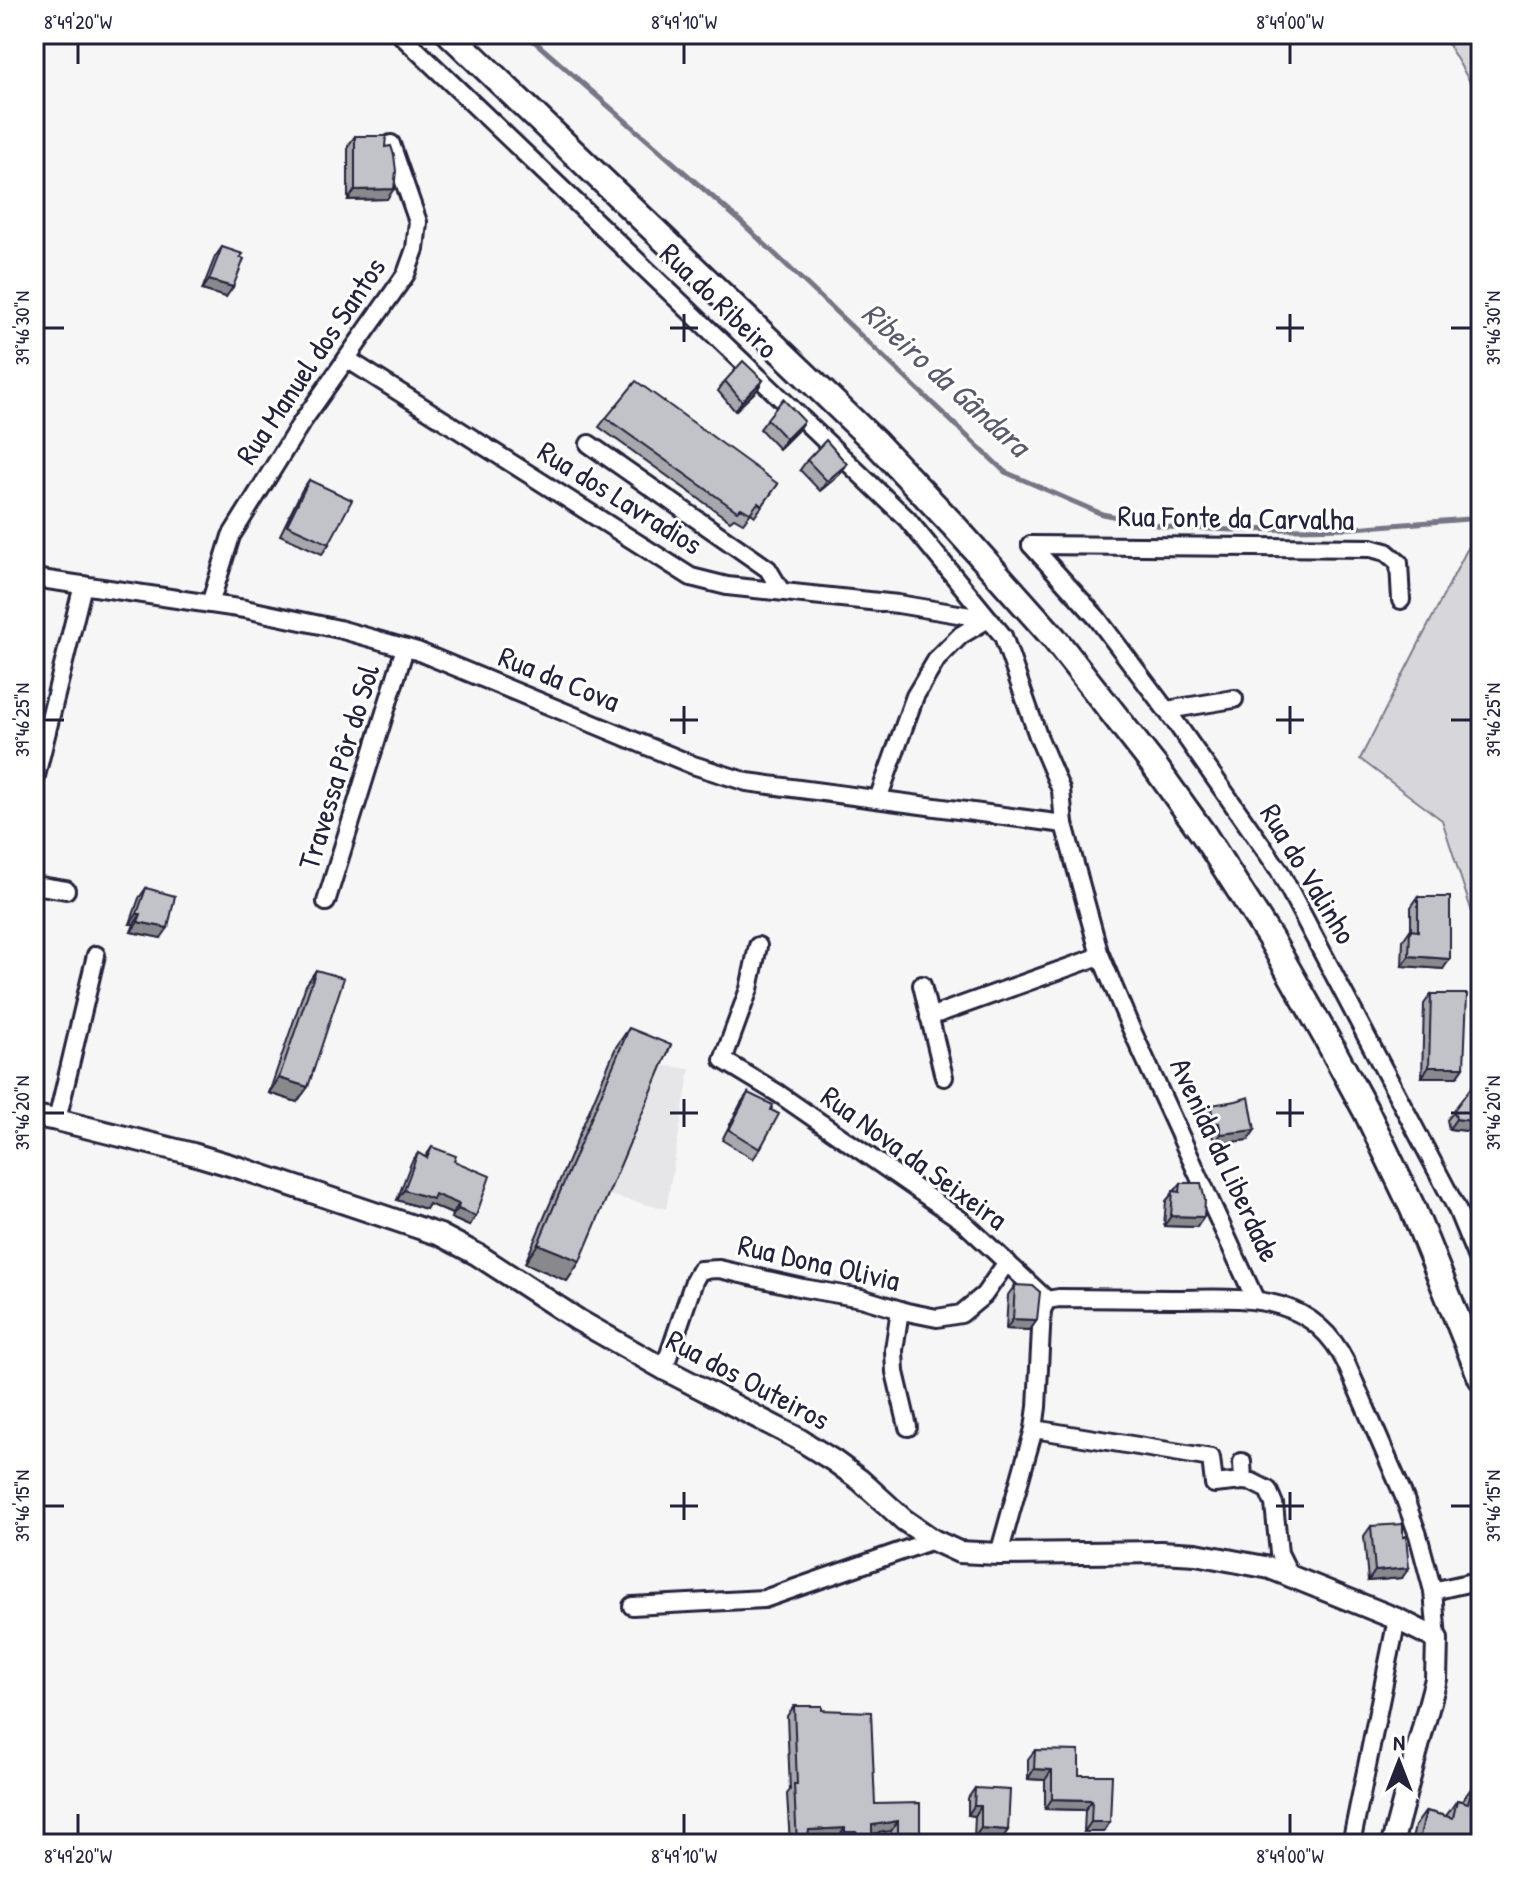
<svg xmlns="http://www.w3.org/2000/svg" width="1515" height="1878" viewBox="0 0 1515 1878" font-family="'Patrick Hand',sans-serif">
	<rect width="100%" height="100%" fill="#f6f6f7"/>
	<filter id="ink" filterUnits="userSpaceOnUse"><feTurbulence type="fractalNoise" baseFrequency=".0125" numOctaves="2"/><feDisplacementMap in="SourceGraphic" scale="16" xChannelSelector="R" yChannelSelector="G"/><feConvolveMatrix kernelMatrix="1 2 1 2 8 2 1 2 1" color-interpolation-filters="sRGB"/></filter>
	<g filter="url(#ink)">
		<polygon fill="#e6e6e9" points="658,1065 690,1069 666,1209 603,1194"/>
		<g fill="#d7d7db" stroke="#7c7c8b" stroke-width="2">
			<polygon points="1442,34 1481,34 1481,101 1480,99"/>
			<polygon points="1479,526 1481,529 1481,940 1442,820 1360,759"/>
		</g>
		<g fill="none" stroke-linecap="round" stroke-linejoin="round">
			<polyline stroke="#767685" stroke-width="5" points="526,34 739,220 1005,472 1102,514 1167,527 1232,530 1354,528 1481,518"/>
			<g stroke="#22223b" stroke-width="22">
				<g id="minor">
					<polyline points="400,34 907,519 1003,636 1038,736 1061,790 1064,824 1099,952 1130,1026 1255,1299"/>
					<polyline points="347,359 691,577 727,586 898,604 988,619"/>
					<polyline points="589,444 768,569 781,591"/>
					<polyline points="1031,545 1097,618 1176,723 1279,870 1456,1207 1481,1268"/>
					<polyline points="1031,545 1371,548 1386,552 1399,563 1401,600"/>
					<polyline points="34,578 245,609 339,629 417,651 693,765 747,782 1064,824"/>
					<polyline points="210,604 231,536 300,425 406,274 415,249 418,222 391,144"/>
					<polyline points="1167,710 1234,699"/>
					<polyline points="34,784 83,585"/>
					<polyline points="878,799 915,696 937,659 961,635 988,619"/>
					<polyline points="34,885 66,890"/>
					<polyline points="326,902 405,648"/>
					<polyline points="758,946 749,989 723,1060 779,1094 961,1220 1046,1299"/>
					<polyline points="922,985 944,1077"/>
					<polyline points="929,1017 1100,956"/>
					<polyline points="57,1120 96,955"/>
					<path d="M1047,1300L1059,1298C1097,1298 1134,1299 1172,1299C1240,1299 1310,1289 1346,1363L1403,1494L1418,1535L1433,1591L1437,1639"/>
					<polyline points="900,1310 894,1350 895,1372 908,1427"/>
					<polyline points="664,1369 694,1281 700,1270 719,1269 803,1288 861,1298 907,1312 937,1318 961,1314 984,1295 1007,1262"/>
					<polyline points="1034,1429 1211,1458 1214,1484 1243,1481"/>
					<polyline points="1242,1462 1243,1481 1252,1482 1268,1490 1274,1504 1279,1553 1290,1575"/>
					<polyline points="999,1554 1034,1429 1037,1407 1042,1310 1047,1300"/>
					<polyline points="1433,1591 1481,1580"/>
					<polyline points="632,1606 764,1599 933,1540"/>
					<polyline points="1351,1844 1397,1619"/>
				</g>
			</g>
			<g stroke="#22223b" stroke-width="26">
				<polyline id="tertiary" points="34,1116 57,1120 193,1154 243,1169 440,1235 478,1255 578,1320 664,1369 797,1438 834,1461 860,1480 904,1520 933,1540 959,1552 999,1554 1161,1552 1196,1554 1270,1568 1397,1619 1437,1639 1436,1679 1392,1844"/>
			</g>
			<g stroke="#22223b" stroke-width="30">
				<polyline id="primary" points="450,34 875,442 954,526 1054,638 1156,768 1204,835 1270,938 1327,1039 1367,1113 1413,1209 1481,1378"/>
			</g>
			<use href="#minor" stroke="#fff" stroke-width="16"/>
			<use href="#tertiary" stroke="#fff" stroke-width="20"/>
			<use href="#primary" stroke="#fff" stroke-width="24"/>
		</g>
		<g fill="#a7a7ad" stroke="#22223b" stroke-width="2">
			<polygon points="355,136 385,147 387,199 348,200 348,146"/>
			<polygon points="222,247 240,257 226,297 202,290 215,257"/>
			<polygon points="763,380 757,390 735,411 718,391 725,381"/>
			<polygon points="783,399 797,431 779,449 760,429"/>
			<polygon points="606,418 778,484 755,516 751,513 743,523 734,518 730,521 599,427"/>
			<polygon points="807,460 847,464 840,474 820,491 800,470"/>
			<polygon points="309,480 329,544 322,554 280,535 302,490"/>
			<polygon points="146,888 161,938 131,932 134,924 130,924 139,898"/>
			<polygon points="1418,897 1443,969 1402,966 1403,940 1410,930 1411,930 1411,907"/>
			<polygon points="316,970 297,1102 269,1093 306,985"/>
			<polygon points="1431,994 1464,1067 1457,1077 1422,1077 1424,1004"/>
			<polygon points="629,1028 580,1261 567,1281 525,1263 616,1047"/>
			<polygon points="1481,1078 1481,1129 1476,1132 1449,1129 1447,1120"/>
			<polygon points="748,1093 760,1149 753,1159 722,1140 741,1103"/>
			<polygon points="1211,1105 1248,1140 1214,1144 1212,1133 1206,1134 1204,1115"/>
			<polygon points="432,1147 454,1161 469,1226 451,1218 452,1214 429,1204 426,1209 397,1200 411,1163 418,1153 425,1157"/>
			<polygon points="1181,1183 1197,1227 1164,1226 1166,1201"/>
			<polygon points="1015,1285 1037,1320 1030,1330 1006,1329 1008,1295"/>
			<polygon points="1371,1526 1402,1578 1368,1581 1364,1536"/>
			<polygon points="794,1706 822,1710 875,1804 920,1839 917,1844 891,1844 891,1831 872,1834 867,1844 850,1844 850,1841 838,1841 838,1838 807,1839 807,1844 790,1844 787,1794 790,1790 787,1716"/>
			<polygon points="1035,1750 1079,1775 1110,1822 1103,1832 1084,1832 1085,1810 1045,1809 1045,1780 1028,1779 1028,1759"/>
			<polygon points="1472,1787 1481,1844 1411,1844 1415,1826 1426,1811 1446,1816 1457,1800 1462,1801"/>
			<polygon points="975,1788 1008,1830 1001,1840 974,1838 975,1816 968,1815 968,1798"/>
		</g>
		<g fill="#88888d" stroke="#22223b" stroke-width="2">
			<polygon points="394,189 387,199 348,200 355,190"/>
			<polygon points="209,280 233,287 226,297 202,290"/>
			<polygon points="763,380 757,390 735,411 742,401"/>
			<polygon points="804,421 797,431 779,449 786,439"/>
			<polygon points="847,464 840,474 820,491 827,481"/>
			<polygon points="137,914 141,914 134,924 130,924"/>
			<polygon points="138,922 168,928 161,938 131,932"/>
			<polygon points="1409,956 1450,959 1443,969 1402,966"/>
			<polygon points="1429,1067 1464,1067 1457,1077 1422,1077"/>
			<polygon points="279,1078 308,1087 297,1102 269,1093"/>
			<polygon points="1456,1119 1481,1122 1481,1129 1476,1132 1449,1129"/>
			<polygon points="1219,1123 1212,1133 1206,1134 1213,1124"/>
			<polygon points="1255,1130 1248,1140 1214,1144 1221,1134"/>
			<polygon points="404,1190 435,1194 459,1204 452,1214 429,1204 426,1209 397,1200"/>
			<polygon points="458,1209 476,1216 469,1226 451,1218"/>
			<polygon points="1171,1216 1204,1217 1197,1227 1164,1226"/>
			<polygon points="538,1244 580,1261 567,1281 525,1263"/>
			<polygon points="1013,1319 1037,1320 1030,1330 1006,1329"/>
			<polygon points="1409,1568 1402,1578 1368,1581 1375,1571"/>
			<polygon points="1034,1769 1052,1770 1045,1780 1028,1779"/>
			<polygon points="1052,1799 1092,1800 1085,1810 1045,1809"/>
			<polygon points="974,1806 981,1806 975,1816 968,1815"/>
			<polygon points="898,1821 891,1831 865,1835 872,1825"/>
			<polygon points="1091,1822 1110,1822 1103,1832 1084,1832"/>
			<polygon points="845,1828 838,1838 802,1840 809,1830"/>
			<polygon points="981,1828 1008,1830 1001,1840 974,1838"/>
			<polygon points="845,1832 856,1832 850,1841 838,1841"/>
			<polygon points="858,1836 872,1837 867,1844 853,1844"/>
			<polygon points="898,1839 920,1839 917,1844 894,1844"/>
		</g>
		<g fill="#c2c2c9" stroke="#22223b" stroke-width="2">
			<polygon points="355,136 386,136 385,147 391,146 394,155 396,171 394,189 355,190"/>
			<polygon points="222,247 243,254 240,257 244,259 233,287 209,280"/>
			<polygon points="743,361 763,380 742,401 725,381"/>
			<polygon points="636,381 778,484 762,506 758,503 750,513 741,508 737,511 606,418"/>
			<polygon points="783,399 804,421 786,439 767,419"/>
			<polygon points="826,440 847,464 827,481 807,460"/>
			<polygon points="309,480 352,500 329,544 287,525"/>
			<polygon points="146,888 175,896 168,928 138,922 141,914 137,914"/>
			<polygon points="1418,897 1450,897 1450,959 1409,956 1410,930 1418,931"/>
			<polygon points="316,970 344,978 308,1087 279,1078"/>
			<polygon points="1431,994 1467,994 1464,1067 1429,1067"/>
			<polygon points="629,1028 671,1045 580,1261 538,1244"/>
			<polygon points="1478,1078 1481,1078 1481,1122 1456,1119 1454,1110"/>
			<polygon points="748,1093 773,1105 771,1110 779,1114 760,1149 729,1130"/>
			<polygon points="1249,1097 1255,1130 1221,1134 1219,1123 1213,1124 1211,1105 1236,1101"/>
			<polygon points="432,1147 456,1156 454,1161 490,1176 476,1216 458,1209 459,1204 435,1194 433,1199 404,1190 418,1153 427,1158"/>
			<polygon points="1181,1183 1201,1183 1205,1200 1204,1217 1171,1216 1173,1191 1180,1192"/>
			<polygon points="1015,1285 1033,1286 1040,1292 1037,1320 1013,1319"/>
			<polygon points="1403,1524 1403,1537 1406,1536 1409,1568 1375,1571 1371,1526"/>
			<polygon points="794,1706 822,1706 822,1710 871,1712 875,1804 920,1803 920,1839 898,1839 898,1821 872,1825 872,1837 858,1836 856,1832 845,1832 845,1828 809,1830 807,1844 797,1844 794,1784 797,1784"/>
			<polygon points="1035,1750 1079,1751 1079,1775 1112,1775 1110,1822 1091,1822 1092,1800 1052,1799 1052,1770 1034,1769"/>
			<polygon points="1472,1787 1481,1790 1481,1844 1418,1844 1426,1811 1453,1818 1457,1800 1468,1803"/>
			<polygon points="975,1788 1010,1790 1008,1830 981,1828 981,1806 974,1806"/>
		</g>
	</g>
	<path fill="none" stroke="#22223b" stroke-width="3" d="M78,44V64M684,44V64M1290,44V64M684,314V342M1290,314V342M44,328H64M670,328H698M1276,328H1304M1451,328H1471M684,706V734M1290,706V734M44,720H64M670,720H698M1276,720H1304M1451,720H1471M684,1099V1127M1290,1099V1127M44,1113H64M670,1113H698M1276,1113H1304M1451,1113H1471M684,1492V1520M1290,1492V1520M44,1506H64M670,1506H698M1276,1506H1304M1451,1506H1471M78,1814V1834M684,1814V1834M1290,1814V1834"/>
	<g text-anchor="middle" stroke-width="6" stroke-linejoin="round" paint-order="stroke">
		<g font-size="30" fill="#22223b" stroke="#fff">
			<text transform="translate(719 301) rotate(44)" y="10">Rua do Ribeiro</text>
			<text transform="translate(311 361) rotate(-56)" y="10">Rua Manuel dos Santos</text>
			<text transform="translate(620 498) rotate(32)" y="10">Rua dos Lavradios</text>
			<text transform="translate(1236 518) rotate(1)" y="10">Rua Fonte da Carvalha</text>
			<text transform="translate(559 679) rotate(22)" y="10">Rua da Cova</text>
			<text transform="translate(339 767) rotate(-73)" y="10">Travessa Pôr do Sol</text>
			<text transform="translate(1308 874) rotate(59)" y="10">Rua do Valinho</text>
			<text transform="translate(914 1158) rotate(36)" y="10">Rua Nova da Seixeira</text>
			<text transform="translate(1225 1160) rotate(65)" y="10">Avenida da Liberdade</text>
			<text transform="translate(819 1263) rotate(13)" y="10">Rua Dona Olivia</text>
			<text transform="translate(748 1380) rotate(28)" y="10">Rua dos Outeiros</text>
		</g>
		<g font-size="32" font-style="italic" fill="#5a5a6d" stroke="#fff">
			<text transform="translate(946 379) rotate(42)" y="11">Ribeiro da Gândara</text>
		</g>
	</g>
	<rect width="1515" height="1878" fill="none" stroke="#fff" stroke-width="88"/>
	<g transform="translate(1399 1762)" stroke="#ffffff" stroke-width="6" paint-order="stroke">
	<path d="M0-6L14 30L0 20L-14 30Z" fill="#22223b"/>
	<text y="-12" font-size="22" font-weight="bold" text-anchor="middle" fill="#22223b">N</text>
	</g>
	<rect x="44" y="44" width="1427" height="1790" fill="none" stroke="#22223b" stroke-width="3"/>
	<g font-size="20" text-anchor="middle" fill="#22223b">
		<text x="78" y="29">8°49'20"W</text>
		<text x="684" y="29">8°49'10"W</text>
		<text x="1290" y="29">8°49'00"W</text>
		<text transform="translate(22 328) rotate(-90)" y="7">39°46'30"N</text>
		<text transform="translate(1493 328) rotate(-90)" y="7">39°46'30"N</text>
		<text transform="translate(22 720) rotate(-90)" y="7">39°46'25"N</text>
		<text transform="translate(1493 720) rotate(-90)" y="7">39°46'25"N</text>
		<text transform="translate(22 1113) rotate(-90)" y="7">39°46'20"N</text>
		<text transform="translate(1493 1113) rotate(-90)" y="7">39°46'20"N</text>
		<text transform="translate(22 1506) rotate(-90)" y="7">39°46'15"N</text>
		<text transform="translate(1493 1506) rotate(-90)" y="7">39°46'15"N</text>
		<text x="78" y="1863">8°49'20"W</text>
		<text x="684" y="1863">8°49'10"W</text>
		<text x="1290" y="1863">8°49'00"W</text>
	</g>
</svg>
